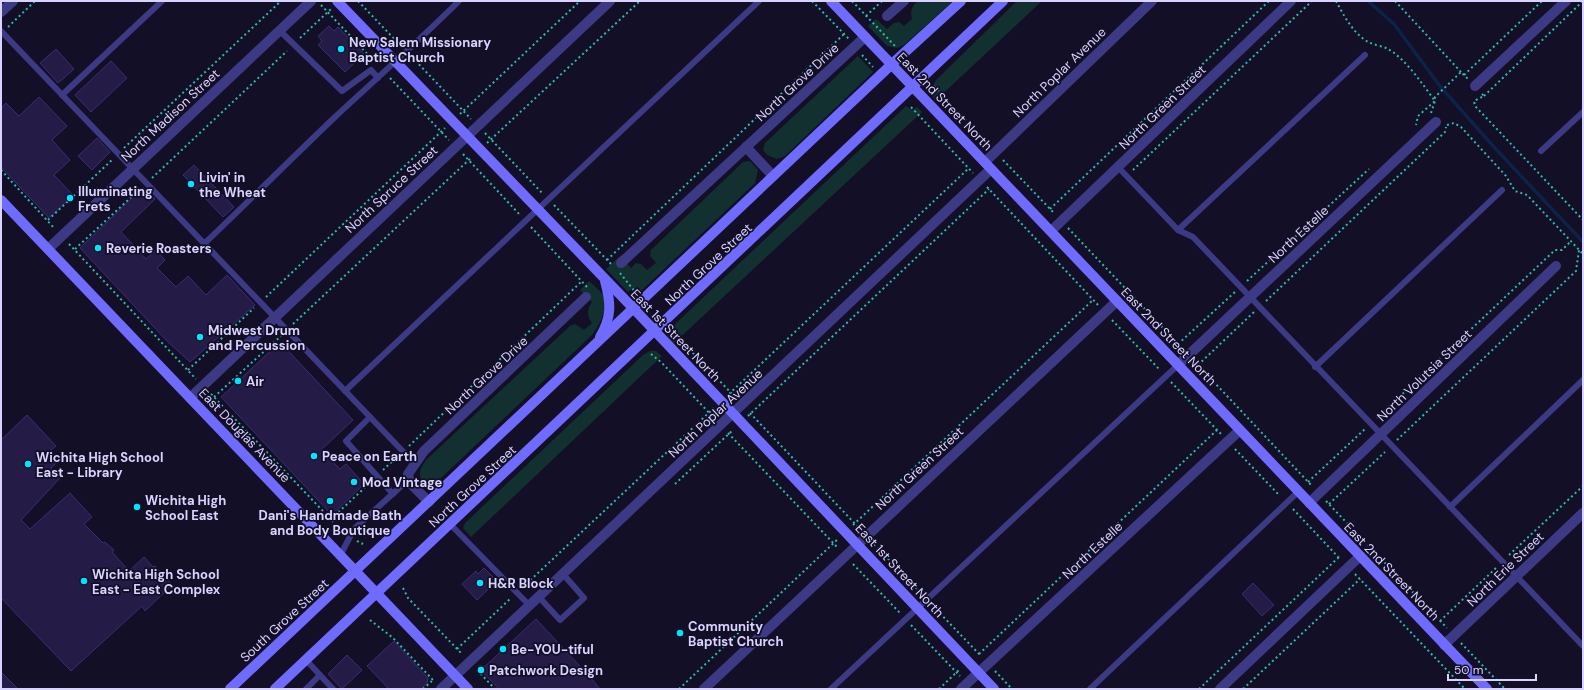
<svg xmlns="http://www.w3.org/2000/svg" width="1584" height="690" viewBox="0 0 1584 690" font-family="'DM Sans',sans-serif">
	<rect width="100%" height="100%" fill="#130f26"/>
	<g fill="#12302f">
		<path d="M917,1H953L904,45L897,48L887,46L868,26L876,19L887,29L894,23L899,22L904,26L912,19C910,11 912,7 917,1Z"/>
		<path d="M1017,1H1042L935,101C931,92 931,88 936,80Z"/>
		<polygon points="858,56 873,72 785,156 777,159 767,155 763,150 765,143"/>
		<polygon points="906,106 912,110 917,107 922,112 673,344 668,337 669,330 673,326"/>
		<polygon points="750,161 758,170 755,183 639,293 633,288 628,292 606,269 620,256 631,268 636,263 641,264 647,270 656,263 650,256 651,250 743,162"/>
		<path d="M589,281C593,285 600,290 603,295C609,308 600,323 593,334L440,479L428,485C415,478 420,468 427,459L570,326L575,324L584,330L592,323C587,316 586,310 592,302L580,290Z"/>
		<polygon points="650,351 656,351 662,356 471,537 463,528 465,523 643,355"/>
	</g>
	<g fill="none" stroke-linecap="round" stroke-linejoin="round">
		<polyline stroke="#0c2248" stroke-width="3.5" points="1368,1 1394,24 1439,85 1493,146 1583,242"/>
	</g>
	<g fill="#241b47" stroke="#3b2d73">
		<polygon points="329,26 334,31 338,27 364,54 345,72 318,45 322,41 318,36"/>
		<polygon points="56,49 74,69 58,83 40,63"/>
		<polygon points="111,61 127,78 91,112 75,95"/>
		<polygon points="39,97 67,126 52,140 70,160 54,175 73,195 49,218 1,167 1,108 6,103 19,116"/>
		<polygon points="97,138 110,152 92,170 78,156"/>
		<polygon points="194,165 234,207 223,217 183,175"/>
		<polygon points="143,187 155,199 121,232 146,259 156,250 165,260 157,268 176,287 188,276 206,295 227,275 255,305 190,362 166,340 80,248"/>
		<polygon points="280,342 353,420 321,450 340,469 346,464 364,484 332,515 221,397"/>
		<polygon points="27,415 56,446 50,451 59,460 51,468 60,478 21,520 30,529 70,493 92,517 84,524 103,543 105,542 114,550 112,552 129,571 144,557 153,567 155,566 172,585 145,611 142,606 71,671 1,598 1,440"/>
		<polygon points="484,568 497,581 477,600 462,584 476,571 478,574"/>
		<polygon points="1253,583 1274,605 1262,616 1242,594"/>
		<polygon points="536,619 591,678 600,689 499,689 481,670"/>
		<polygon points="394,641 428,678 427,683 421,689 389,689 367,666"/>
		<polygon points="347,655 362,670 342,689 328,674"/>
		<polygon points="1,672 18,689 1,689"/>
	</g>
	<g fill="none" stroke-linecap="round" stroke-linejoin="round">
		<g stroke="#2fb8b0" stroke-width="2" stroke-dasharray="2 3" stroke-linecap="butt">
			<polyline points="358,1 400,45"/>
			<polyline points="812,1 849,39"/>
			<polyline points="852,1 895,46"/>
			<path d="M1336,1C1344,16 1353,33 1368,42C1374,45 1382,46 1388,49C1406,59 1423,85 1435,101L1418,116L1416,125"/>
			<polyline points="1395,1 1461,72"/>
			<polyline points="321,5 374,61"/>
			<polyline points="866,16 882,1"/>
			<polyline points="8,27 35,1"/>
			<polyline points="300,38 331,9"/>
			<polyline points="862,55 873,67"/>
			<polyline points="412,57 471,119"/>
			<polyline points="1464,75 1542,1"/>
			<polyline points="390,78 449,140"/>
			<polyline points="934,86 989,145"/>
			<polyline points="1482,94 1484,96 1474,101 1475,106 1583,220"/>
			<polyline points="1484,96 1583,1"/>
			<polyline points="911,107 973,173"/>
			<polyline points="1431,113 1435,101 1435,97 1461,72 1468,79"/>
			<polyline points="460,114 580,1"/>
			<polyline points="1447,125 1454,123 1461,127 1506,176 1515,191 1527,195 1583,254"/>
			<polyline points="485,133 543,194"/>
			<polyline points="487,143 640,1"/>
			<polyline points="124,148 281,1"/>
			<polyline points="463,154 520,215"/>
			<polyline points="1003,160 1054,213"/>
			<polyline points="1,170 55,229"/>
			<polyline points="1133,170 1312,1"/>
			<polyline points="152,178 287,51"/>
			<polyline points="987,187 1098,305"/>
			<polyline points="554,205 611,264"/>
			<polyline points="1050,209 1269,1"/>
			<polyline points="48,220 113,159"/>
			<polyline points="531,227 587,287"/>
			<polyline points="1068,228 1182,348"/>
			<polyline points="69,244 196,379"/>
			<polyline points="75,249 140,189"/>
			<polyline points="607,260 844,34"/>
			<polyline points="620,273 636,293"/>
			<polyline points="1247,281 1369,169"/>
			<polyline points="266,297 445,128"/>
			<polyline points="1266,301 1445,132 1446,127"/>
			<polyline points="1112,320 1160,370"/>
			<polyline points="293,324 472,157"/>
			<polyline points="672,331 735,397"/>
			<polyline points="1178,344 1235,292"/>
			<polyline points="651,354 662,363 713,417"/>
			<polyline points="1196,363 1312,486"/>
			<polyline points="1198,365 1254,312"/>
			<polyline points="188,370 254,308"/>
			<polyline points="1171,382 1221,434"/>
			<polyline points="211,394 343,532"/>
			<polyline points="729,394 969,168"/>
			<polyline points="214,397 281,336"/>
			<polyline points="750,413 860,529"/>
			<polyline points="748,416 989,189"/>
			<polyline points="1377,418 1555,250 1562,250 1571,241"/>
			<polyline points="728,433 838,548"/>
			<polyline points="1397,440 1576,271 1579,250"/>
			<polyline points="409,446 582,281"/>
			<polyline points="1235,449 1280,496"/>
			<polyline points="383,470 397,457"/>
			<polyline points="1308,482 1365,429"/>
			<polyline points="675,484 733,430"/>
			<polyline points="1326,501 1447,628"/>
			<polyline points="1329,504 1385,452"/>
			<polyline points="1293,509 1341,560"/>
			<polyline points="331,519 371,482"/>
			<polyline points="853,525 1093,300"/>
			<polyline points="357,541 363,544"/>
			<polyline points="874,544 921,593"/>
			<polyline points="1509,555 1583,486"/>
			<polyline points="853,564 900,613"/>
			<polyline points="1355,574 1465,689"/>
			<polyline points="523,587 714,408"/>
			<polyline points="403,588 408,598 462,654"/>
			<polyline points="933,606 981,656"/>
			<polyline points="370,620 393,638 434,681"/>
			<polyline points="1440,621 1496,568"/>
			<polyline points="911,625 960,676"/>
			<polyline points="1461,643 1505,689"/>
			<polyline points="457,649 511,598"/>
			<polyline points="979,654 1217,430"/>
			<polyline points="477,670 495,689"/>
			<polyline points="995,671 1012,689"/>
			<polyline points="423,689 433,680"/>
			<polyline points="679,689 838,539"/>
			<polyline points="939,689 960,669"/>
			<polyline points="1199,689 1339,557"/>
			<polyline points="1243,689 1360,579"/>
		</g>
		<g stroke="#3d3a85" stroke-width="6">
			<polyline points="279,30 342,91 371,70 378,78"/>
			<polyline points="1,31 414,463"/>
			<polyline points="62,95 162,1"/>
			<polyline points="1541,151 1583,112"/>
			<polyline points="1118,167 1178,230 1193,237 1583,646"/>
			<polyline points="1178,230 1365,55"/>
			<path d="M204,244C248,202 291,159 335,117C377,78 419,41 459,1"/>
			<polyline points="1315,367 1502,190"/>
			<polyline points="345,391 759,1"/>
			<polyline points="370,417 346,441 393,494"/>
			<polyline points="1450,507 1583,380"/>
			<polyline points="450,524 530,606"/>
			<polyline points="341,554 354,529 409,479"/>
			<polyline points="539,597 560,620 584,598 563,574"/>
			<polyline points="306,660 333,689"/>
			<polyline points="306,689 320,675"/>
			<polyline points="831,689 1178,365"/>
			<polyline points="1090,689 1299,491"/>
		</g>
		<g stroke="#3d3a85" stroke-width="10">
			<polyline points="1,12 13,1"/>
			<polyline points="887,16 904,1"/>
			<polyline points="1475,86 1566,1"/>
			<polyline points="746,147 773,176"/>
			<polyline points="985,162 1152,1"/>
			<polyline points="1051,231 1291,1"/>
			<polyline points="48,249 311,1"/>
			<polyline points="621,263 865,37"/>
			<polyline points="1178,365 1436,122"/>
			<polyline points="191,397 610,1"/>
			<polyline points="429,502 410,483 408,474 424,451 586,297"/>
			<polyline points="1309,503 1556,266"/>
			<polyline points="1444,645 1583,513"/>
			<polyline points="441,689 991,169"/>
			<polyline points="704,689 1117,301"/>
			<polyline points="961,689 1240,430"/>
			<polyline points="1220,689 1360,556"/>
		</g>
		<g stroke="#6f6bff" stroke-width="10">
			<polyline points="337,1 634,309 994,689"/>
			<polyline points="831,1 1487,689"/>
			<polyline points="1,200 468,689"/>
			<path d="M600,337C612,317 611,303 605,281"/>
			<polyline points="230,689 892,64 961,1"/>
			<polyline points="275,689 1003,1"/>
		</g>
	</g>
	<g fill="#00e5ff" stroke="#130f26" stroke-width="1.5">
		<circle cx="341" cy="49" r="4"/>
		<circle cx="191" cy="184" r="4"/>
		<circle cx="70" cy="198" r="4"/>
		<circle cx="98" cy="248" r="4"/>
		<circle cx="200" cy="337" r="4"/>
		<circle cx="238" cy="381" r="4"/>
		<circle cx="314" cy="456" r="4"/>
		<circle cx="28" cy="464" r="4"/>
		<circle cx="354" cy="482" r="4"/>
		<circle cx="330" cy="501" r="4"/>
		<circle cx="137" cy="507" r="4"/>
		<circle cx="84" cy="581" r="4"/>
		<circle cx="480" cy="583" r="4"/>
		<circle cx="680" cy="633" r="4"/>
		<circle cx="503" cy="649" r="4"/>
		<circle cx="481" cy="670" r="4"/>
	</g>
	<g text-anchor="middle" stroke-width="3.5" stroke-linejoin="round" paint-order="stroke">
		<g font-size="13" font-weight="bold" fill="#d9d4ff" stroke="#130f26" text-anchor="start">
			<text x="349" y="47">New Salem Missionary<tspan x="349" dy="15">Baptist Church</tspan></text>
			<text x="199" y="182">Livin' in<tspan x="199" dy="15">the Wheat</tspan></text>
			<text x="78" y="196">Illuminating<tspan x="78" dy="15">Frets</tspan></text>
			<text x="106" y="253">Reverie Roasters</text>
			<text x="208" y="335">Midwest Drum<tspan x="208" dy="15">and Percussion</tspan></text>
			<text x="246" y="386">Air</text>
			<text x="322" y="461">Peace on Earth</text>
			<text x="36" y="462">Wichita High School<tspan x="36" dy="15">East - Library</tspan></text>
			<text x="362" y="487">Mod Vintage</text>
			<text x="145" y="505">Wichita High<tspan x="145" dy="15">School East</tspan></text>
			<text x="330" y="520" text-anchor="middle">Dani's Handmade Bath<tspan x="330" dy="15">and Body Boutique</tspan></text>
			<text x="92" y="579">Wichita High School<tspan x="92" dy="15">East - East Complex</tspan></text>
			<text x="488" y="588">H&amp;R Block</text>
			<text x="688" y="631">Community<tspan x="688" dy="15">Baptist Church</tspan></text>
			<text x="511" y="654">Be-YOU-tiful</text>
			<text x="489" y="675">Patchwork Design</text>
		</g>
		<g font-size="13" fill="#d9d4ff" stroke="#130f26">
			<text transform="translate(1059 72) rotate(-44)" y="5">North Poplar Avenue</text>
			<text transform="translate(797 82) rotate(-43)" y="5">North Grove Drive</text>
			<text transform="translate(945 101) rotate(46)" y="5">East 2nd Street North</text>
			<text transform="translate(1162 107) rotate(-44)" y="5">North Green Street</text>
			<text transform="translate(170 115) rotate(-43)" y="5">North Madison Street</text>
			<text transform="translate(391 189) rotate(-43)" y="5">North Spruce Street</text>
			<text transform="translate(1298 234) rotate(-43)" y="5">North Estelle</text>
			<text transform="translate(708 264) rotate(-43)" y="5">North Grove Street</text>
			<text transform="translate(676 335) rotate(46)" y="5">East 1st Street North</text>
			<text transform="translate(1169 336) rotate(46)" y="5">East 2nd Street North</text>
			<text transform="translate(486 375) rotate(-43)" y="5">North Grove Drive</text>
			<text transform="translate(1424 375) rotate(-44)" y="5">North Volutsia Street</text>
			<text transform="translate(715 413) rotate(-43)" y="5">North Poplar Avenue</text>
			<text transform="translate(245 435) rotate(46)" y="5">East Douglas Avenue</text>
			<text transform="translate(919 468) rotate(-43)" y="5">North Green Street</text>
			<text transform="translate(472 486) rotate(-43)" y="5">North Grove Street</text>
			<text transform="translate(1092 550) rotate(-43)" y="5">North Estelle</text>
			<text transform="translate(1505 569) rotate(-44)" y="5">North Erie Street</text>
			<text transform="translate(900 570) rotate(47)" y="5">East 1st Street North</text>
			<text transform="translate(1392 571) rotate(46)" y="5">East 2nd Street North</text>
			<text transform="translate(284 620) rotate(-43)" y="5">South Grove Street</text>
		</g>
	</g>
	<rect width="1584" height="690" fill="none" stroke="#d9d4ff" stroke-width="4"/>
	<path d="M1448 674v6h88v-6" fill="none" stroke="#d9d4ff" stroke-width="2"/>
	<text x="1454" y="674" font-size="12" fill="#d9d4ff" stroke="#130f26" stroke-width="3" paint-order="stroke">50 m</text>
</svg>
